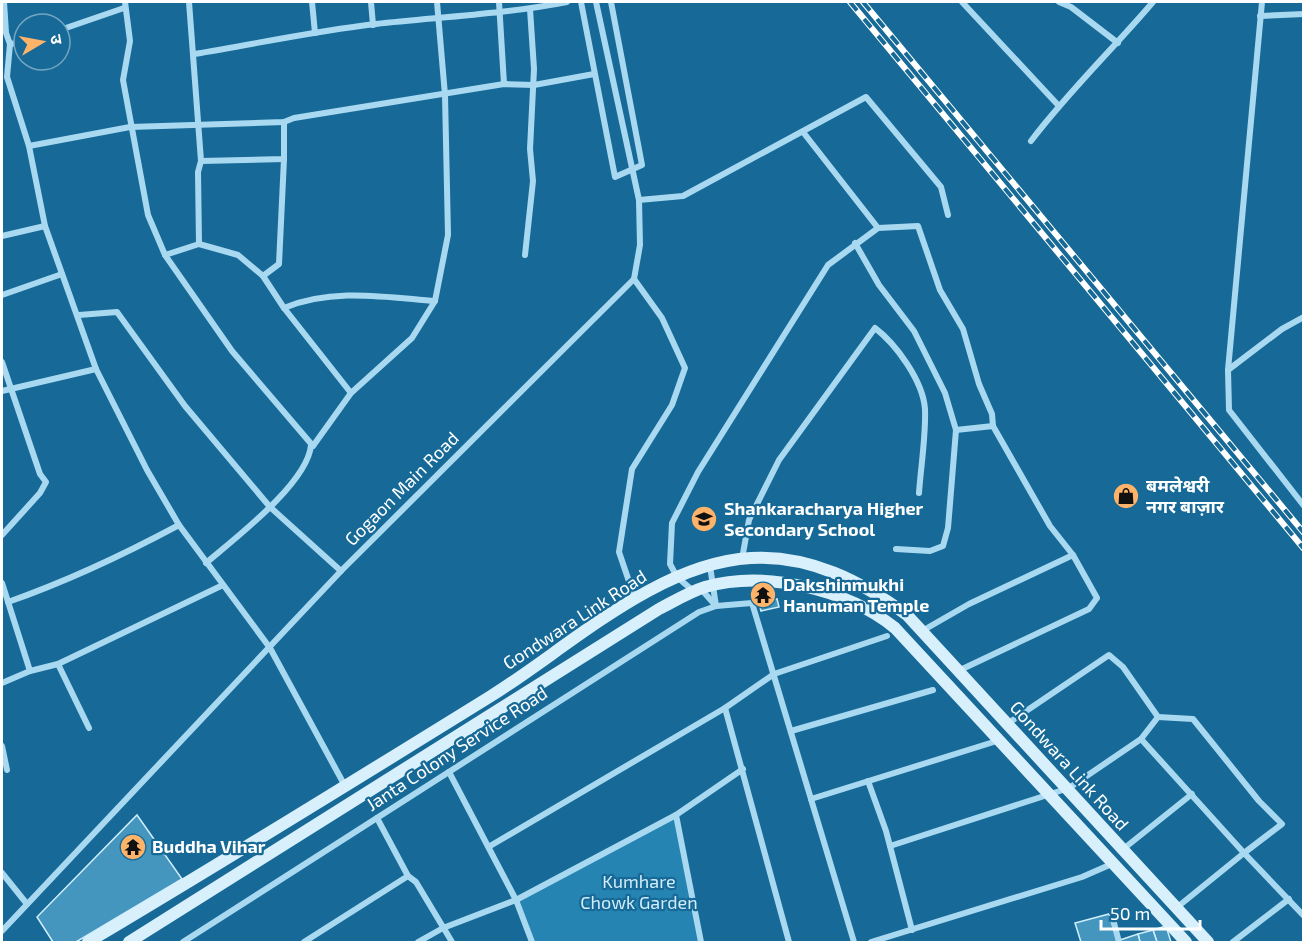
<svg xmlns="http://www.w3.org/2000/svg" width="1305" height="944" viewBox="0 0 1305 944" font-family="'Exo 2','Noto Sans Devanagari',sans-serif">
	<rect width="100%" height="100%" fill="#176a97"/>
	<polygon fill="#2684b3" points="676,815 701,942 532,942 516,900"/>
	<g fill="#4496bf" stroke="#d0eefc" stroke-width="1.5">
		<polygon points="770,589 772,599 756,603 753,592"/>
		<polygon points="777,599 779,607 761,611 759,603"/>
		<polygon points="137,815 182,879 76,942 53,942 37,917"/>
		<polygon points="1109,914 1118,942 1081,942 1075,923"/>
		<polygon points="1166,926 1171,942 1157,942 1153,930"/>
		<polygon points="1153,930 1157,942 1140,942 1138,934"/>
		<polygon points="1138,934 1140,942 1121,942 1120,940"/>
	</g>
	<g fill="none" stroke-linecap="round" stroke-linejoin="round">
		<g stroke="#a9d9f1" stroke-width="6">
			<polyline points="4,2 6,33 10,44 7,77 29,146 45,226 96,369 147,470 179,525 270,648 345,786"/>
			<polyline points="125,2 130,41 123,80 148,215 165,255 232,351 313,446"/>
			<polyline points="189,2 201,161 198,172 199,244"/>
			<polyline points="312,2 315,33"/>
			<polyline points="371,2 373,25"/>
			<polyline points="499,2 504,84"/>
			<polyline points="581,2 615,177 642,165 611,2"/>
			<polyline points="962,2 1058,105"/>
			<polyline points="1059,2 1071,7 1118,43"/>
			<polyline points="1260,16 1304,14"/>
			<polyline points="60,30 124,8"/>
			<polyline points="10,44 24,42"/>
			<path d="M194,54C255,44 315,31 376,24C440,17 505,14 567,2"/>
			<polyline points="803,132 878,228"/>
			<path d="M1031,141C1068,92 1113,49 1153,2"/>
			<polyline points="29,146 130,127 284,122 294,118 504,84 534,85 594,74"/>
			<polyline points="201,161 284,159 284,122"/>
			<polyline points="639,200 683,196 866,97 941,187 948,215"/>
			<polyline points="2,236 45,226"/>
			<polyline points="855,243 879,285 914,331 945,393 956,430"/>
			<polyline points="165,255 199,244 238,255 263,276 284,308 351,393"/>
			<polyline points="525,255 533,181 530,149 534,69 530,9"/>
			<polyline points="263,276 279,264 284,159"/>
			<polyline points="634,279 662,318 685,368 672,405 632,469 619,552 635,599"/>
			<polyline points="2,295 62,274"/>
			<path d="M284,308C332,288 384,297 435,301"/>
			<polyline points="79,315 117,312 185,406 270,507 341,571"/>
			<polyline points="1304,317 1282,329 1228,370 1229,410 1304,506"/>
			<polyline points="2,362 40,474 46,482 40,493 2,535"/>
			<polyline points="1228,370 1262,2"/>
			<polyline points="2,391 96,369"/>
			<polyline points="896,549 930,551 943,546 948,528 956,430 993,426"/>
			<path d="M742,559L749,520L779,460L875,328C896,344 923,381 925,409C926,436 921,465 919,493"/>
			<path d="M206,563C234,539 308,483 311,445L313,446L351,393L412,338L435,301L448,235L445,95L437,2"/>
			<polyline points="2,583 30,671"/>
			<path d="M8,602C68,581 123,555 179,525"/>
			<polyline points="922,631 969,604 1073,555 1097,598 1089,609 958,671"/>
			<polyline points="58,664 89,728"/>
			<polyline points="2,683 30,671 58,664 223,585"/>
			<polyline points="725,708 789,942"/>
			<polyline points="1158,717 1193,719 1259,801 1282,824 1244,853 1304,916"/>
			<polyline points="1007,724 1109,655 1123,667 1158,717"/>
			<polyline points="791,731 933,690"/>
			<polyline points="1141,739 1244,853 1175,909"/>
			<polyline points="2,746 7,770"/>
			<polyline points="449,772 516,900 532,942"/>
			<polyline points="868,781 886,831 912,930"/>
			<polyline points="811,799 1000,740"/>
			<polyline points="676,815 701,942"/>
			<polyline points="377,818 408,876 416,882 452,942"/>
			<polyline points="490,846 725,708 774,674 887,636"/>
			<polyline points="890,846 1069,788 1141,739 1158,717"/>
			<polyline points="1122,850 1192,794"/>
			<polyline points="2,873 27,904"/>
			<polyline points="1114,923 1119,942"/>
			<polyline points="2,931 341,571 634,279 640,245 639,200 596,2"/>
			<polyline points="183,942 699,612 716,606 710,566"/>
			<polyline points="304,942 408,876"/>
			<polyline points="418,942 443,928 516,900 676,815 743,769"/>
			<polyline points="854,942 752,603 716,606 701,589 691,589 677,577 670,564 672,523 698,472 828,265 878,228 918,226 940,290 963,329 979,384 992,414 993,426 1050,526 1073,555"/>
			<polyline points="871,942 1082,877 1114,863"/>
			<polyline points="1233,942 1289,899"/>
		</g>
		<g stroke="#d8effc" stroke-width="12">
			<path d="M88,942C223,862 357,779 491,696C568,648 657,563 751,558C810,555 861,581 907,615L1208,942"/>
			<path d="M129,942L659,609C673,602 689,592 705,587C765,570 847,589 895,628L1186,942"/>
		</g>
		<g stroke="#fff" stroke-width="6">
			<g id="rail">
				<polyline points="850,2 1304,549"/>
				<polyline points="863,2 1304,533"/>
			</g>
		</g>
		<use href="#rail" stroke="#176a97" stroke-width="4" stroke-dasharray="11" stroke-linecap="butt"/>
	</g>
	<defs>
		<g id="shop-disc" transform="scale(1.35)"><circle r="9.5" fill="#ffb369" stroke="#176a97"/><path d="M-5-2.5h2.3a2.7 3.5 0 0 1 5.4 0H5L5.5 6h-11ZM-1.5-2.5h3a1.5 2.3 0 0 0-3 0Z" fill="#111"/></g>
		<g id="school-disc" transform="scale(1.35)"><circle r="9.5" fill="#ffb369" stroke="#176a97"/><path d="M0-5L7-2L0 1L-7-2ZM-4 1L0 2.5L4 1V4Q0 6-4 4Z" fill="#111"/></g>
		<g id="temple-disc" transform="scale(1.35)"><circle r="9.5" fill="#ffb369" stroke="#176a97"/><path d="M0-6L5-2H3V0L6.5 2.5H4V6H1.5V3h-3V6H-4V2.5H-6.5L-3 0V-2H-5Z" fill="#111"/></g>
	</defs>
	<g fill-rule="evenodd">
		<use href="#shop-disc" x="1126" y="496"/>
		<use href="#school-disc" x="704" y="519"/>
		<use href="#temple-disc" x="763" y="595"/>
		<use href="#temple-disc" x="133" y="847"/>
	</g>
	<g text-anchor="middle" stroke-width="4.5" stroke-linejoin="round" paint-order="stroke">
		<g font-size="18" font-weight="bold" fill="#fff" stroke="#176a97" text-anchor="start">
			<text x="1146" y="492">बमलेश्वरी<tspan x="1146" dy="21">नगर बाज़ार</tspan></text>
			<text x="724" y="515">Shankaracharya Higher<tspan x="724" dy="21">Secondary School</tspan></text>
			<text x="783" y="591">Dakshinmukhi<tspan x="783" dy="21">Hanuman Temple</tspan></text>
			<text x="152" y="853">Buddha Vihar</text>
		</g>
		<g font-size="18" fill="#fff" stroke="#176a97">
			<text transform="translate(402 489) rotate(-45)" y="6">Gogaon Main Road</text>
			<text transform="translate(575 620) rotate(-33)" y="6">Gondwara Link Road</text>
			<text transform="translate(457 749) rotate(-33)" y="6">Janta Colony Service Road</text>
			<text transform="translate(1069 766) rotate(48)" y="6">Gondwara Link Road</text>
		</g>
		<g font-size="18" fill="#d0eefc" stroke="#176a97">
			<text x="639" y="888">Kumhare<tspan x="639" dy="21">Chowk Garden</tspan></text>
		</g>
	</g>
	<rect width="1305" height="944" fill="none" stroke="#ffffff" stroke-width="6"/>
	<g transform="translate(42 42) rotate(80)"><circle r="28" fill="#176a97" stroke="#74a6c1" stroke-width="1.5"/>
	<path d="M0-4.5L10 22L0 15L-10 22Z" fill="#ffb369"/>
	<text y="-9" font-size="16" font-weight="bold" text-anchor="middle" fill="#ffffff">उ</text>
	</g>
	<path d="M1101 920v9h99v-9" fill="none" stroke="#ffffff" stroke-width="3"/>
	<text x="1110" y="920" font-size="18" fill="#ffffff" stroke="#176a97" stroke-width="4.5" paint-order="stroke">50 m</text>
</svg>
